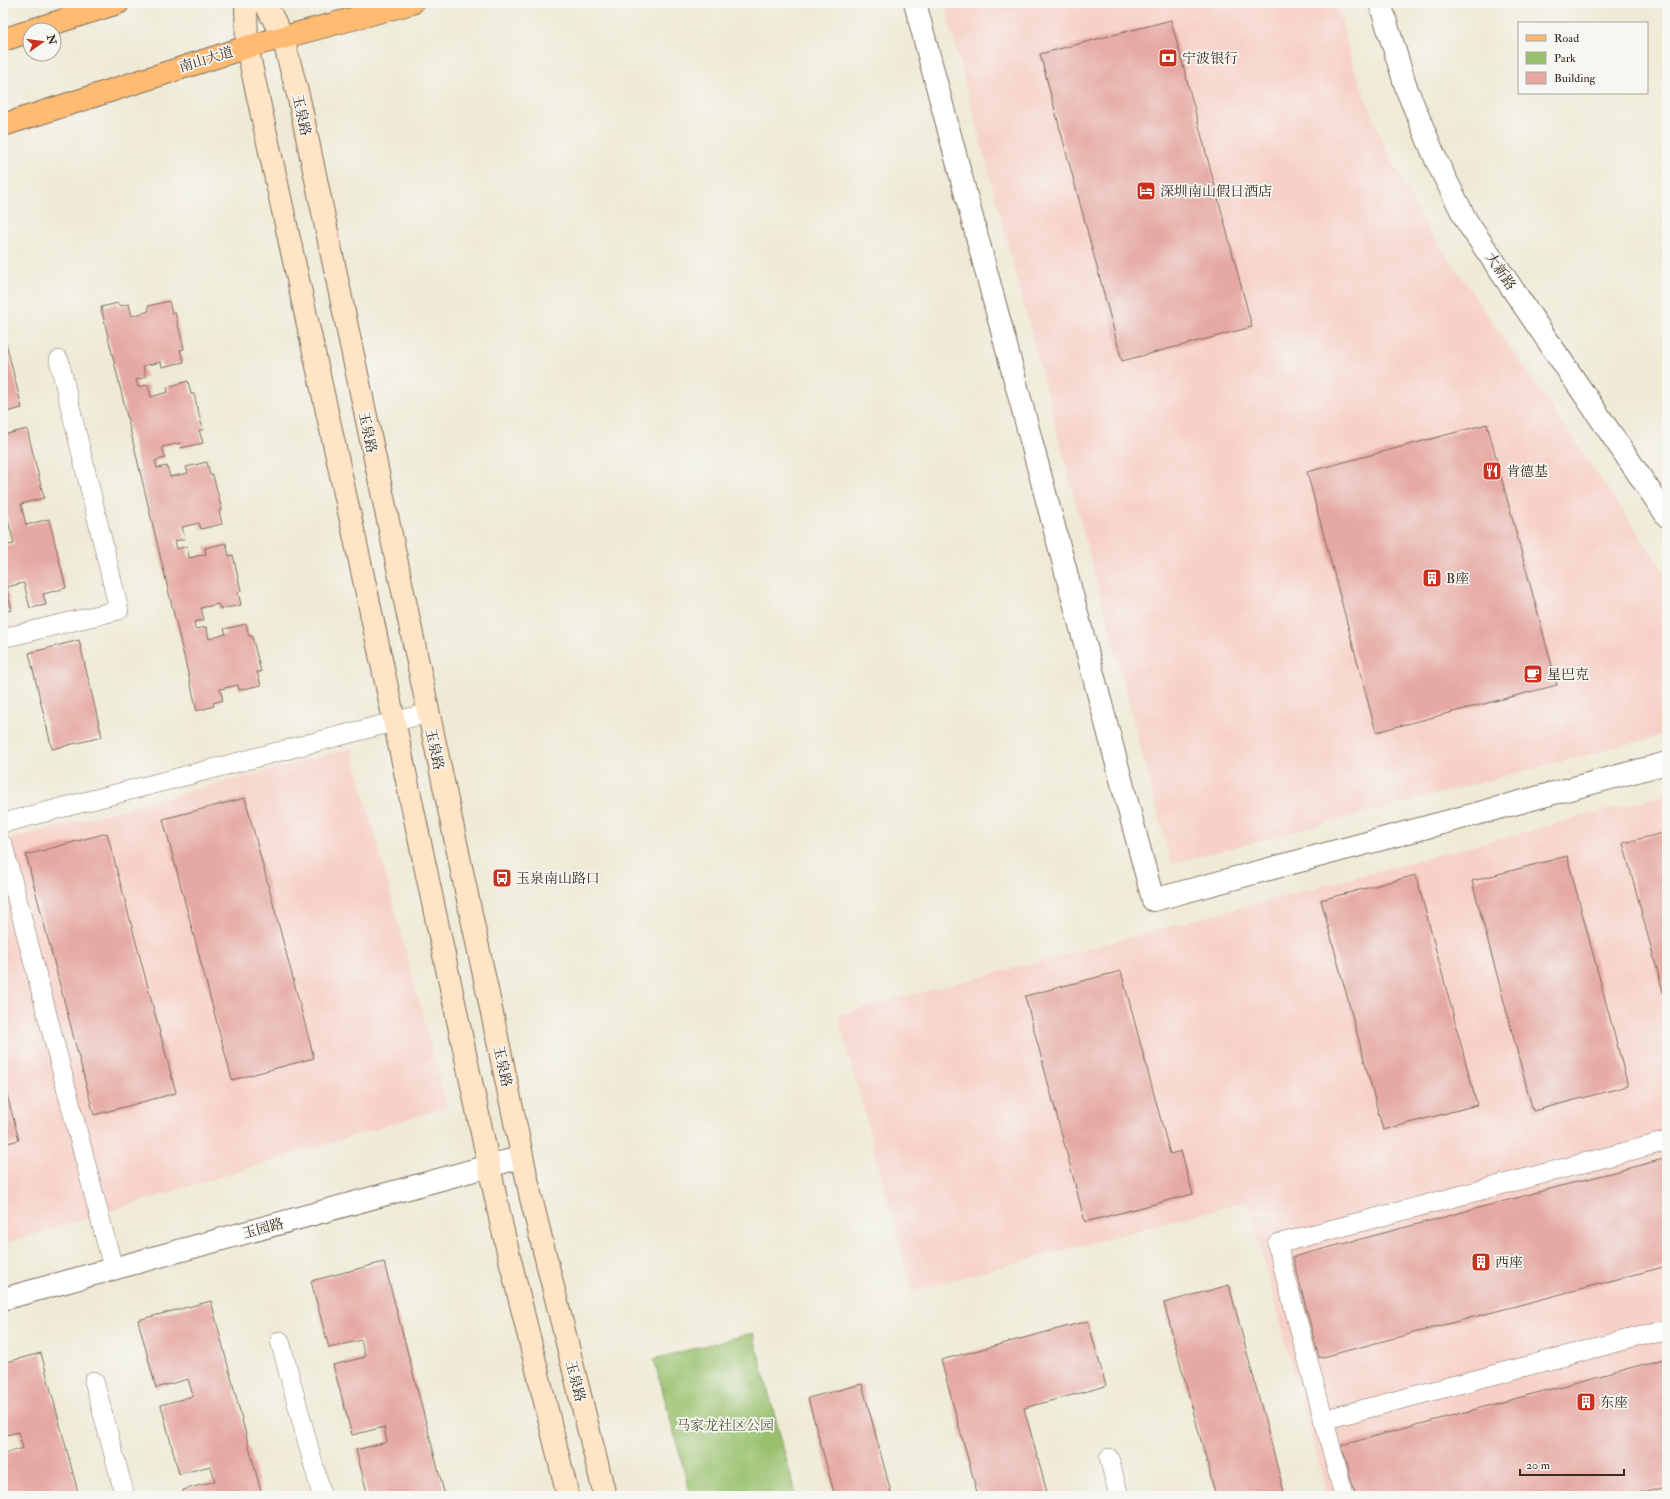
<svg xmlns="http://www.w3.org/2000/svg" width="1670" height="1499" viewBox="0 0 1670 1499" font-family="'IM FELL Double Pica','Noto Serif SC',serif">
	<rect width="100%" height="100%" fill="#f6f6f2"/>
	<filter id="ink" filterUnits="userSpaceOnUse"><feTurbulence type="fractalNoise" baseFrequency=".025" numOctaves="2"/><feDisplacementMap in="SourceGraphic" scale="8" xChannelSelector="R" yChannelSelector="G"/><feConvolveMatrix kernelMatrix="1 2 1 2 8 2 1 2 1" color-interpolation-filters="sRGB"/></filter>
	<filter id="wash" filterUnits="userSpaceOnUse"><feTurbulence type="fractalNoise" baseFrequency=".012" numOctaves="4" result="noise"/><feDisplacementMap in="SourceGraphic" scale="16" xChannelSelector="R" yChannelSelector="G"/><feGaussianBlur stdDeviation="0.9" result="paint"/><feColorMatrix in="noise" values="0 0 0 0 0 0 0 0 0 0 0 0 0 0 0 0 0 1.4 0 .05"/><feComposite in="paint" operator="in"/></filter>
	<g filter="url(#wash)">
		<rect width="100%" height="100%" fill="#efead5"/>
		<g fill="#f7d1c8">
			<polygon points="944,3 1337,3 1351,60 1383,142 1420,217 1667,575 1667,734 1171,864"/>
			<polygon points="352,748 447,1107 3,1244 3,841"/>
			<polygon points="1667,794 1667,1496 1327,1496 1248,1201 912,1291 838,1015"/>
		</g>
		<polygon fill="#99c16d" stroke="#6a7646" points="753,1333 796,1496 691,1496 654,1359"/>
		<g id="blocks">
			<g fill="#e6a8a2">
				<polygon points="1171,20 1252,327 1122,361 1040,54"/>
				<polygon points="169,301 172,313 175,313 184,349 180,350 184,362 162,367 161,362 143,366 146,377 136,380 138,387 148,385 151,397 168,392 167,387 188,381 191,394 194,394 203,430 199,430 203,443 181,448 180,443 162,447 165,458 155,461 157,468 167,466 170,477 188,473 186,467 207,462 210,475 213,475 222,510 219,511 222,524 201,529 199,523 182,527 185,539 175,541 177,549 187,546 189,558 206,554 205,548 226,543 229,556 233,555 241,591 238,592 241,605 220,609 218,604 201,608 204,620 194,622 195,629 206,627 209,639 226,634 224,629 246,624 249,636 252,636 261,672 257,672 261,685 239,690 238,685 220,689 223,700 213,703 214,706 197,711 101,307 118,303 119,306 129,304 132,316 149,311 148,306"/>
				<polygon points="5,339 22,408 3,413 3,340"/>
				<polygon points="1487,424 1557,685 1376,732 1307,472"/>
				<polygon points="27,429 44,498 21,504 26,525 49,519 66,588 43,594 46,605 30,608 24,583 6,587 12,610 3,612 3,546 14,544 3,499 3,435"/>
				<polygon points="79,640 102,737 52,749 29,653"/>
				<polygon points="245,798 314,1058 232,1080 163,819"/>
				<polygon points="1667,832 1667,1007 1623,843"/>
				<polygon points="107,833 176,1093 94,1115 26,855"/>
				<polygon points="1567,856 1628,1086 1533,1111 1472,881"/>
				<polygon points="1416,875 1477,1105 1383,1130 1321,900"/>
				<polygon points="1121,971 1170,1154 1181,1151 1193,1194 1085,1222 1025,996"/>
				<polygon points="3,1080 19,1140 3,1144"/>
				<polygon points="1667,1158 1667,1266 1319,1358 1293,1257"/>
				<polygon points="384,1262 445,1496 368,1496 356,1450 387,1442 384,1427 352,1435 333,1365 365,1357 361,1340 329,1348 311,1281"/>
				<polygon points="1229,1285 1285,1496 1216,1496 1164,1303"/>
				<polygon points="211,1301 262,1496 185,1496 183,1490 215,1481 211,1466 179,1474 161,1405 193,1396 188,1379 156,1388 138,1320"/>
				<polygon points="1088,1321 1106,1386 1024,1408 1048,1496 978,1496 941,1360"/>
				<polygon points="41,1353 79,1496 3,1496 3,1454 23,1448 18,1432 3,1436 3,1363"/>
				<polygon points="1667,1358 1667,1486 1628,1496 1356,1496 1342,1445"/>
				<polygon points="862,1384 892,1496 835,1496 808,1398"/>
			</g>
		</g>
	</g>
	<g filter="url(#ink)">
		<use href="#blocks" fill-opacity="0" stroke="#7a6d5e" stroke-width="1"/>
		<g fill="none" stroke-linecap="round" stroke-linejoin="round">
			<g stroke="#7a6d5e" stroke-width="20">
				<g id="lane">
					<polyline points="3,638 119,610 59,360"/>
					<polyline points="3,823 428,713"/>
					<polyline points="3,845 113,1268"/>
					<polyline points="280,1341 322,1496"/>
					<polyline points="94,1381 125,1496"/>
					<polyline points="1323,1420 1667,1329"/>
					<polyline points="1109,1458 1119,1496"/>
					<polyline points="1344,1496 1277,1244 1667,1141"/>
				</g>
			</g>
			<g stroke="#7a6d5e" stroke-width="24">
				<g id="street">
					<polyline points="915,3 1153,900 1667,763"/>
					<polyline points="1380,3 1407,90 1437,162 1467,222 1667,516"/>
					<polyline points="3,1299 522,1157"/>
				</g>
			</g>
			<g stroke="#7a6d5e" stroke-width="24">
				<g id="secondary">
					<polyline points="246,3 247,47 369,603 502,1227 568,1496"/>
					<polyline points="265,3 283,38 299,99 531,1198 605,1496"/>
				</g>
			</g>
			<g stroke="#7a6d5e" stroke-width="24">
				<g id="primary">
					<polyline points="32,30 118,3"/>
					<polyline points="3,40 30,31"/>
					<polyline points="3,125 247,47 412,3"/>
				</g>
			</g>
			<use href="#lane" stroke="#fff" stroke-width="19"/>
			<use href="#street" stroke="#fff" stroke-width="22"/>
			<use href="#secondary" stroke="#ffe4c6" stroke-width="22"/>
			<use href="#primary" stroke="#febb71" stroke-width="22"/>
		</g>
	</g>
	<defs>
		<g id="bank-square" transform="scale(1)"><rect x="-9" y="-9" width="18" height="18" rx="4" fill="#c8321e" stroke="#f6f6f2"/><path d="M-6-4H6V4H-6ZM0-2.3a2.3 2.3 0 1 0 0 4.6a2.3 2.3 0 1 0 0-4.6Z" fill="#fff"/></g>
		<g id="hotel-square" transform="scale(1)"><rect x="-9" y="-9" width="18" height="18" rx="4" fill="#c8321e" stroke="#f6f6f2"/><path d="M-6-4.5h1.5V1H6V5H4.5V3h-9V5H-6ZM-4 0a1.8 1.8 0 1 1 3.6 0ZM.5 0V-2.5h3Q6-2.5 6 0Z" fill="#fff"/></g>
		<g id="restaurant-square" transform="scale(1)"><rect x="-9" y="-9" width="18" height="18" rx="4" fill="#c8321e" stroke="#f6f6f2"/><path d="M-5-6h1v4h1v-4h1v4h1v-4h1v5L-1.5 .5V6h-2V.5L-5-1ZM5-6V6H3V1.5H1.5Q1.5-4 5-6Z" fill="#fff"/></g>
		<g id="building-square" transform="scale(1)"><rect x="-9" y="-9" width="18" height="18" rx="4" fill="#c8321e" stroke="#f6f6f2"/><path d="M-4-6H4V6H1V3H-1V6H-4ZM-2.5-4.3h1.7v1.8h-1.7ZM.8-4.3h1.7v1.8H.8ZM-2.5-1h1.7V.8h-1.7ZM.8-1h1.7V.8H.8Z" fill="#fff"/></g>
		<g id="cafe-square" transform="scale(1)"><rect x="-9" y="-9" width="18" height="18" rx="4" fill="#c8321e" stroke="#f6f6f2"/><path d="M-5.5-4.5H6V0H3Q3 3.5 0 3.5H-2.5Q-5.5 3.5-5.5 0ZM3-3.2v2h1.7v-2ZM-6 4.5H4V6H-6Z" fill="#fff"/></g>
		<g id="bus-square" transform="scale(1)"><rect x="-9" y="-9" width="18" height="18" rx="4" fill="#c8321e" stroke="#f6f6f2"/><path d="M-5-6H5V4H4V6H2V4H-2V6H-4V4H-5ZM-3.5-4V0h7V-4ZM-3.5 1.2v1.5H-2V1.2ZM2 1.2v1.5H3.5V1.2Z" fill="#fff"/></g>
	</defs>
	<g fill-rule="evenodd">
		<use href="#bank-square" x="1168" y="58"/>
		<use href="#hotel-square" x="1146" y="191"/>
		<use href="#restaurant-square" x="1492" y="471"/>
		<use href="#building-square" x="1432" y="578"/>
		<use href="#cafe-square" x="1533" y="674"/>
		<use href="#bus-square" x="502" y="878"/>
		<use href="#building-square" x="1481" y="1262"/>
		<use href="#building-square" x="1586" y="1402"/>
	</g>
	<g text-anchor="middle" stroke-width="3.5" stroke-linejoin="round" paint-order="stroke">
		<g font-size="14" fill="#3b2a1e" stroke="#f6f6f2" text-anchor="start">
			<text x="1182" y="63">宁波银行</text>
			<text x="1160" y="196">深圳南山假日酒店</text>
			<text x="1506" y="476">肯德基</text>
			<text x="1446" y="583">B座</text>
			<text x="1547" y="679">星巴克</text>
			<text x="516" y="883">玉泉南山路口</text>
			<text x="1495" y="1267">西座</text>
			<text x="1600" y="1407">东座</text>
		</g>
		<g font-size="14" fill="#3b2a1e" stroke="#f6f6f2">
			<text transform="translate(206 59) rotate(-17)" y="5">南山大道</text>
			<text transform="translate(302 115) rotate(78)" y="5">玉泉路</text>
			<text transform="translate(1501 271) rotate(56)" y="5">大新路</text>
			<text transform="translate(368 432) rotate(78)" y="5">玉泉路</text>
			<text transform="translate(435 749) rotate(78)" y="5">玉泉路</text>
			<text transform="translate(503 1066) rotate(78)" y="5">玉泉路</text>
			<text transform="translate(263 1228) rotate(-15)" y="5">玉园路</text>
			<text transform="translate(576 1381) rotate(76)" y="5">玉泉路</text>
		</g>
		<g font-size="14" fill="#575736" stroke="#f6f6f2">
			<text x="725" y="1430">马家龙社区公园</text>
		</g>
	</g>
	<rect width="1670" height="1499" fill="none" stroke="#f6f6f2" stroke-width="16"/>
	<rect x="1518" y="22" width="130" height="72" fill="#f6f6f2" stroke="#aba49d"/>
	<rect x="1526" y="35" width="20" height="6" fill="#febb71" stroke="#aba49d"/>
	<text x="1554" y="42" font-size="12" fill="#3b2a1e">Road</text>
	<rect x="1526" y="52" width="20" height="12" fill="#99c16d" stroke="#aba49d"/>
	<text x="1554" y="62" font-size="12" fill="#3b2a1e">Park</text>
	<rect x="1526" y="72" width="20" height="12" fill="#e6a8a2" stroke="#aba49d"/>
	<text x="1554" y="82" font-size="12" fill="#3b2a1e">Building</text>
	<g transform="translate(42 42) rotate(76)"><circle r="19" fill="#f6f6f2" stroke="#aba49d"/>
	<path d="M0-3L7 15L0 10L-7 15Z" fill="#c8321e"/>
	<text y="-6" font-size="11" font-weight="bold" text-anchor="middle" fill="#3b2a1e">N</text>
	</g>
	<path d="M1520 1469v6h104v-6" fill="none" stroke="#3b2a1e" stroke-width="2"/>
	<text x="1526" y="1469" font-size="12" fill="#3b2a1e" stroke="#f6f6f2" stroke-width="3" paint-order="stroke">20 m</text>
</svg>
